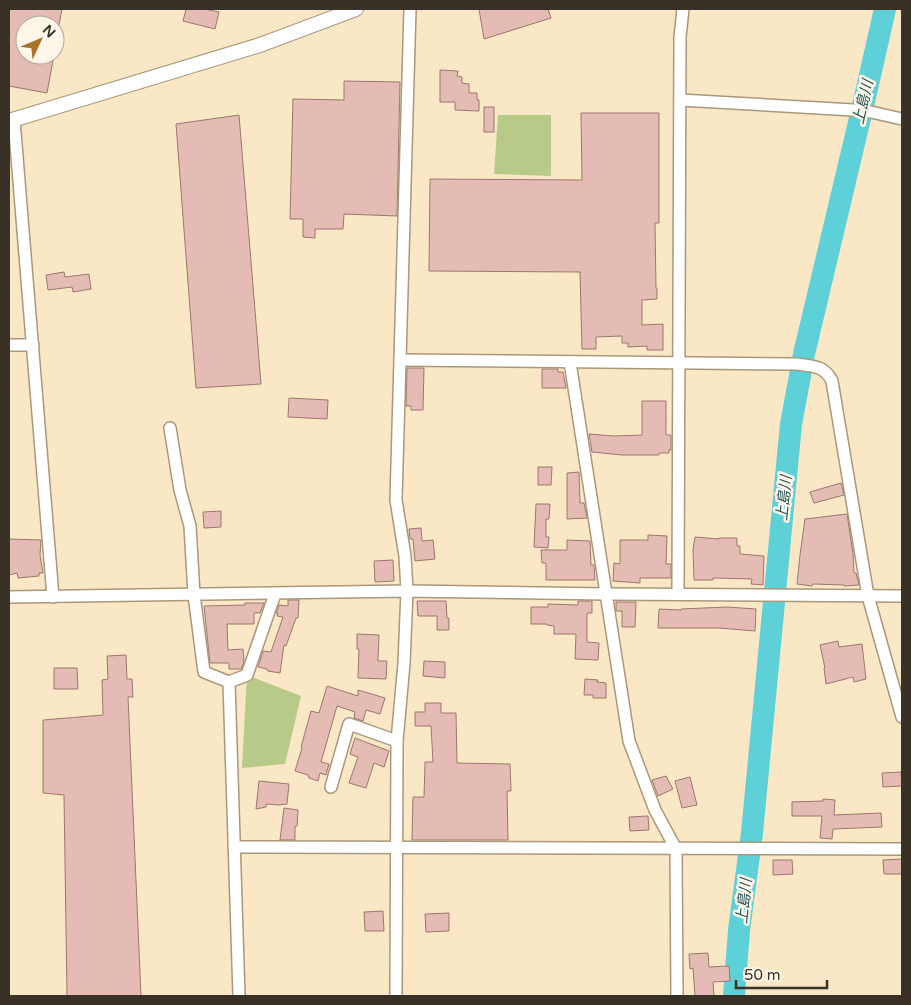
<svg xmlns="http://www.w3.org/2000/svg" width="911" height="1005" viewBox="0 0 911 1005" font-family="'Varela Round','Noto Sans JP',sans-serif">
	<rect width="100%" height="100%" fill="#fae7c6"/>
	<g fill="#b8ca87">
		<polygon points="498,115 551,115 551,176 494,174"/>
		<polygon points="247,675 301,696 285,764 242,768"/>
	</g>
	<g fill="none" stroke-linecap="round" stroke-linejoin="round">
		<polyline stroke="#5ed0d8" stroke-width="22" points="734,996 739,930 752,833 791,424 804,354 866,93 885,9"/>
	</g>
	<g fill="#e4bcb4" stroke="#9c776f">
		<polygon points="9,9 62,9 59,25 25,25 25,55 54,55 47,93 9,86"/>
		<polygon points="186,9 204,9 219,12 215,29 183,21"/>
		<polygon points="479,9 548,9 551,18 484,39"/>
		<polygon points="440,70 458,71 457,76 462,77 462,83 469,84 469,93 477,93 477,100 479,100 479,111 455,110 455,102 440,102"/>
		<polygon points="344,81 400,82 397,216 344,214 343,229 315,229 315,238 303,237 303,219 290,219 293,99 344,100"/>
		<rect x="484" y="107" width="10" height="25"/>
		<polygon points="581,113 659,113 659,223 655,223 656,288 657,288 657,299 642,300 642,325 663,324 663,350 647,350 647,346 628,347 628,343 622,343 622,336 596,337 596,349 582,349 580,272 429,271 430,179 582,180"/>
		<polygon points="239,115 261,384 196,388 176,124"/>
		<polygon points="64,272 65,277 89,274 91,289 73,292 72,287 48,290 46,275"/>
		<polygon points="407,368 424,368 423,410 411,410 411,406 406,406"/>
		<polygon points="542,369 558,369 558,372 563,372 566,388 542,388"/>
		<polygon points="289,398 328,400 327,419 288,417"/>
		<polygon points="642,401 666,401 666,435 671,435 671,450 669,450 669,453 659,453 659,455 622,455 592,452 589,434 614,436 642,435"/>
		<polygon points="538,467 552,467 551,485 538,485"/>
		<polygon points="579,472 580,503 584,503 587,518 567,519 567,473"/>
		<polygon points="841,483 844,495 814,503 810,492"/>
		<polygon points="536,504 550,504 549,519 546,519 546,537 549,537 548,548 534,547"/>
		<polygon points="221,511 221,527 204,528 203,512"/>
		<polygon points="847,514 853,554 854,573 856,573 859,585 844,586 844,585 813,584 812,586 797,584 800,555 805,519"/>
		<polygon points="421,528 422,541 433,540 435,559 415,561 413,539 410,539 409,529"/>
		<polygon points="648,535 667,536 666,564 671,564 671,578 640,578 640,583 613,581 614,563 620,564 620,540 648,540"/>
		<polygon points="695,537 719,539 719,538 737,538 737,546 740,546 740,554 764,556 763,585 751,584 752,579 713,578 713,580 694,580 693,550"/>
		<polygon points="9,539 41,540 40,555 43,573 39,573 39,576 18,578 17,573 9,575"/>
		<polygon points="567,540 590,541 591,565 594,565 595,580 546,580 546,563 542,563 541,550 567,550"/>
		<polygon points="393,560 394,581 375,582 374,561"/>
		<polygon points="288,600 299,600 298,618 296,618 286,646 284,645 280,673 268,671 267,669 258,667 259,664 263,651 271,652 283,617 277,616 278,613 276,613 279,605 288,606"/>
		<polygon points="417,601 446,601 447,618 449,618 449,630 437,630 437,616 418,616"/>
		<polygon points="578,601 592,601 592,613 587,613 587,642 599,643 598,660 575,659 576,634 554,634 554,626 547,625 547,624 531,624 531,607 548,607 548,604 578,605"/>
		<polygon points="616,602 636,602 635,627 622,627 622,611 616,611"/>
		<polygon points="245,603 264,603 260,613 254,613 254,624 227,624 228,650 243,649 244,662 241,669 229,669 229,663 210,663 204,606 245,605"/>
		<polygon points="727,607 756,609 755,631 719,628 658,628 659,609 681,610 681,609"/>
		<polygon points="357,634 379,635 378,661 387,661 386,679 358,678 359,649 357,649"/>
		<polygon points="838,641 839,647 862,644 866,679 854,682 853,677 826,684 824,668 825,668 820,645"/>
		<polygon points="126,655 127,679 132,679 133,697 128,697 141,996 67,996 64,795 43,793 43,720 103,715 102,680 108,679 107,656"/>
		<polygon points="424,661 445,662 445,678 423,676"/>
		<polygon points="54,668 77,668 78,689 54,689"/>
		<polygon points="585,679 598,680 597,682 606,683 606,698 593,698 593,695 584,695"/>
		<polygon points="327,686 358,696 358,690 385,698 380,714 366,710 363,721 354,718 355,712 337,706 321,762 329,764 326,775 320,773 318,781 309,778 308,775 295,771 302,748 301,747 311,711 319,713"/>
		<polygon points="425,703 441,703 441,713 456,713 457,763 510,764 511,791 507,791 508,840 412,840 413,797 424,797 425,762 433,762 431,726 415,726 415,712 425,712"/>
		<polygon points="355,738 389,751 384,767 374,763 366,788 349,783 358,757 350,754"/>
		<polygon points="901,772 902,786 883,787 882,773"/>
		<polygon points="666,776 673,789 658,796 652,780"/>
		<polygon points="690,777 697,805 682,808 675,781"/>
		<polygon points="259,781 289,784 287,804 278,805 266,804 266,807 256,809"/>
		<polygon points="823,799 835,800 834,815 881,813 882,827 833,829 832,839 820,838 822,816 792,816 792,802 823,801"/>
		<polygon points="284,808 298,810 297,826 295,826 295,840 280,840"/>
		<polygon points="648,816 649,830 630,831 629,817"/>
		<polygon points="902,859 902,874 884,874 883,860"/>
		<polygon points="773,860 792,860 793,874 773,875"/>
		<polygon points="383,911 384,931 365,931 364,912"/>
		<polygon points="449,913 449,931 426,932 425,914"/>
		<polygon points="708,953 709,967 729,966 730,981 713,982 714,996 695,996 693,968 690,969 689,954"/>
	</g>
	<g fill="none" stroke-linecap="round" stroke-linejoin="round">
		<g stroke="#a99879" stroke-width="14">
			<g id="minor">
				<polyline points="680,100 853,110 871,112 902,119"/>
				<polyline points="14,120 53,597"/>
				<polyline points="9,345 33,345"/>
				<path d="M400,360L796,364C812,366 824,365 832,381L868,596L902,717"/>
				<polyline points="570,362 629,741 655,810 676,849 677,996"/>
				<polyline points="170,428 180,490 190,526 194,595 204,672 229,682 239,996"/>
				<polyline points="678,594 680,37 683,9"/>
				<polyline points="9,597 407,591 606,594 902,596"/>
				<polyline points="229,682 247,675 275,594"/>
				<polyline points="331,787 349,724 397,741"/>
				<polyline points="234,847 902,849"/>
				<polyline points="396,996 397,741 404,663 407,591 405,556 396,500 410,9"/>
			</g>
		</g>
		<g stroke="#a99879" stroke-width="16">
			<polyline id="tertiary" points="9,121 260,45 356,9"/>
		</g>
		<use href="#minor" stroke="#fff" stroke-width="11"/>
		<use href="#tertiary" stroke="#fff" stroke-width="14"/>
	</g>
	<g text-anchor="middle" stroke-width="5" stroke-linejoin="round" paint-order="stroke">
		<g font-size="15" font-style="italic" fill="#1f5155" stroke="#fdf6e9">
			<text transform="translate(863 102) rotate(-77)" y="5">上島川</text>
			<text transform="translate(784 498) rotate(-84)" y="5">上島川</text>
			<text transform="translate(744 901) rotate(-84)" y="5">上島川</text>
		</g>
	</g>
	<rect width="911" height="1005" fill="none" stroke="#393125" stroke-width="20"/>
	<g transform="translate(40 40) rotate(46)"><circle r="24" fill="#fdf6e9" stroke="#afa79b"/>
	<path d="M0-4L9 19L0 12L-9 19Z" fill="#a5732a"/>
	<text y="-8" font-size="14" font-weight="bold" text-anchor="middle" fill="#393125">N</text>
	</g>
	<path d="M736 980v8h91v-8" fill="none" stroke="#393125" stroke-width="2.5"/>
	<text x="744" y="980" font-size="15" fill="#393125" stroke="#fdf6e9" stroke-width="4" paint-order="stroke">50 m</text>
</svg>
